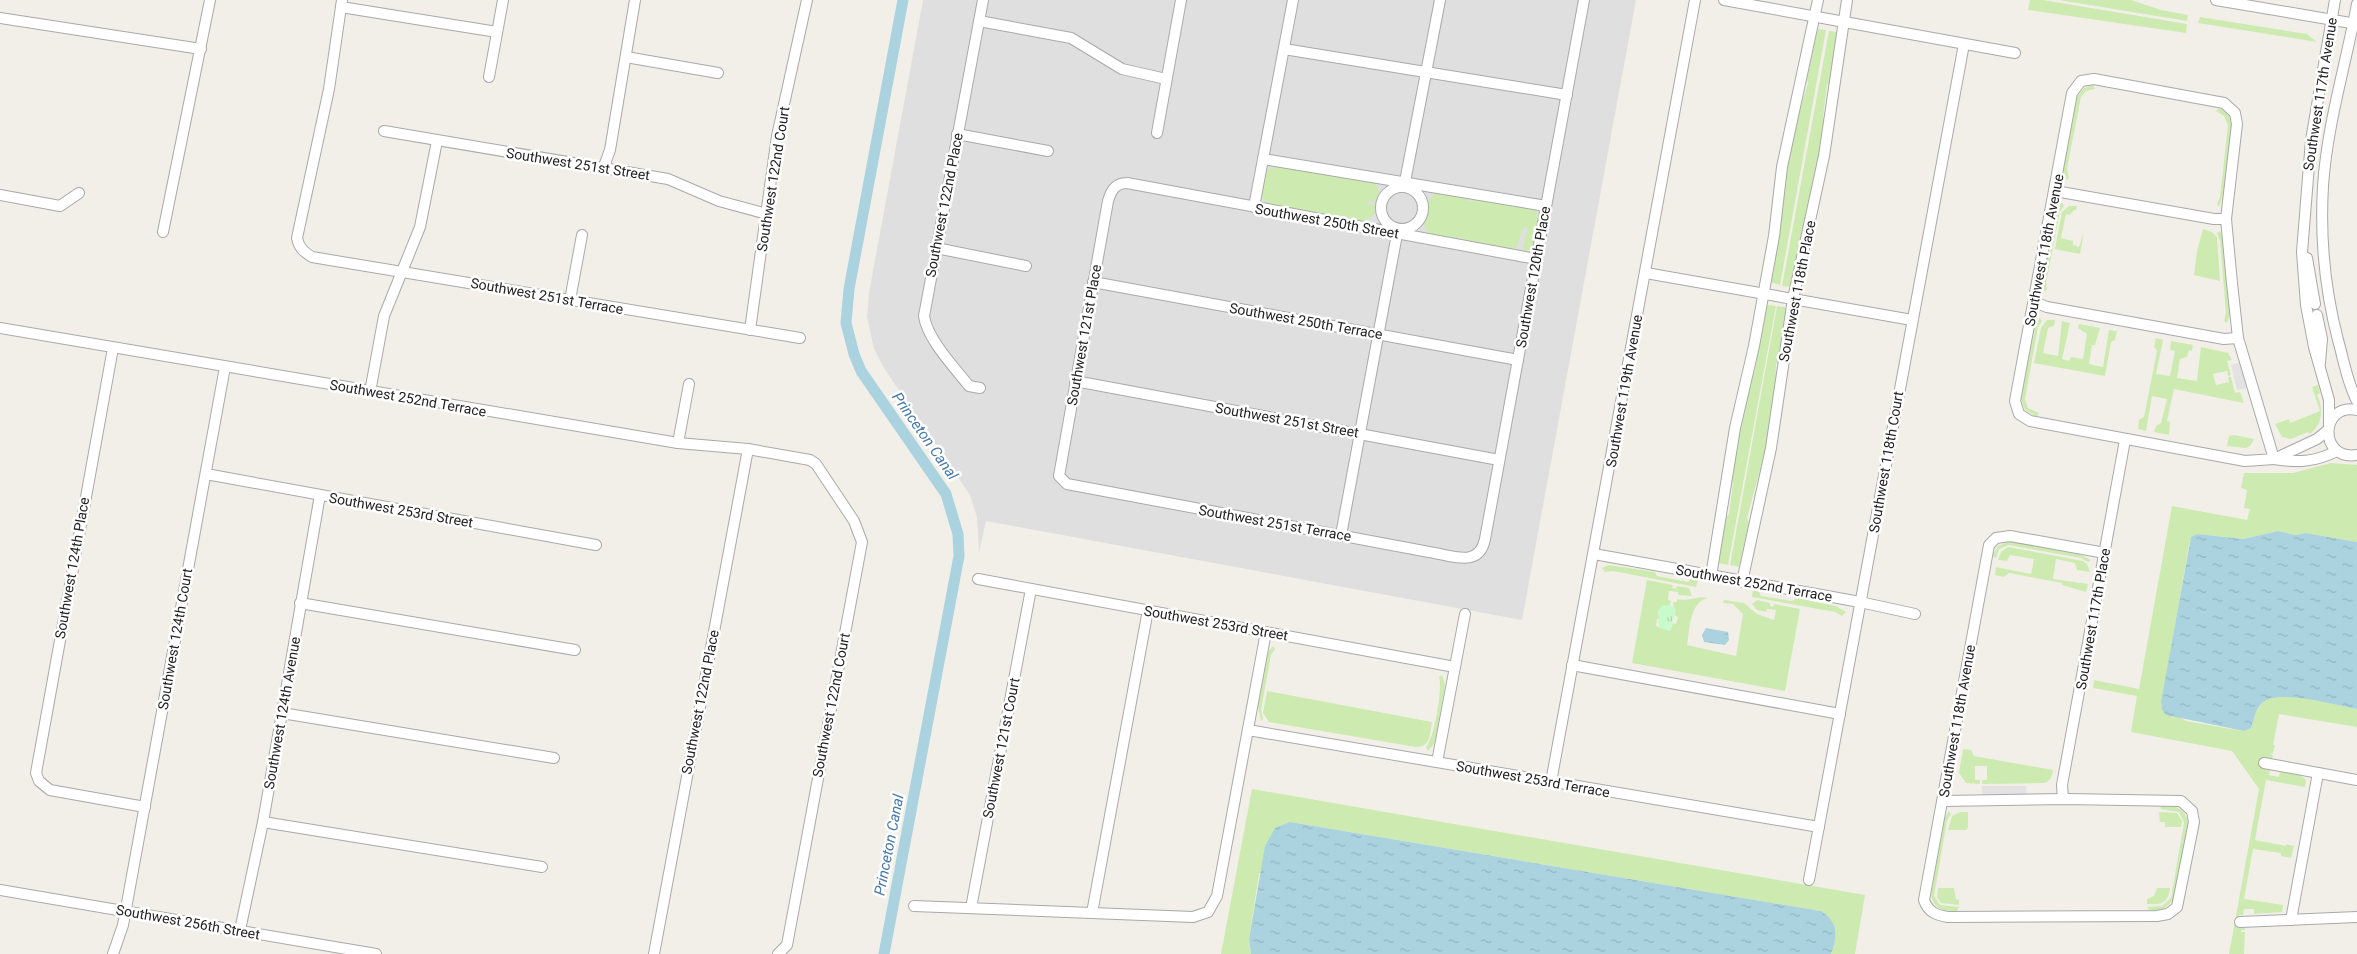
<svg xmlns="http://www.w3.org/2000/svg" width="2357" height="954" viewBox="0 0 2357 954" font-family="Roboto,sans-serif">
	<defs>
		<pattern id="park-tufts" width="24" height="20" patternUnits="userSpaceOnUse" patternTransform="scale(1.25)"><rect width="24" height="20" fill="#c8facc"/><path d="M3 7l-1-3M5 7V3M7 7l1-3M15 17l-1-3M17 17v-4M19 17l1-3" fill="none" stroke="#acd6af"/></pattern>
		<pattern id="water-ripples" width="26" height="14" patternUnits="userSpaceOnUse" patternTransform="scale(1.25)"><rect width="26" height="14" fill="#aad3df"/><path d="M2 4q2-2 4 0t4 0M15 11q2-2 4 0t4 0" fill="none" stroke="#92b5bf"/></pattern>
	</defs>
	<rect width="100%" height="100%" fill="#f2efe9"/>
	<polygon fill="#e0dfdf" points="923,0 1636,0 1522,620 986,521 979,553 977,517 970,495 884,368 874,349 867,317 869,293"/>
	<g fill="#cdebb0">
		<polygon points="2030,0 2043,0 2187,24 2186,33 2028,10"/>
		<polygon points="2059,0 2131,0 2161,10 2188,15 2187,21"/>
		<polygon points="2200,17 2307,34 2317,42 2198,23"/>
		<path d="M1818,29L1826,30L1780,285L1771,282C1780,215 1787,148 1808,83L1807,79Z"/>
		<polygon points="1829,31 1837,32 1838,38 1830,83 1827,85 1823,117 1826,120 1820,158 1790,287 1782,286"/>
		<polygon points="2093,85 2095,89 2086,91 2081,97 2067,168 2069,178 2066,180 2063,171 2077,97 2084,88"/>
		<path d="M2219,108C2225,111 2230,115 2231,122C2233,131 2224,201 2219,207L2217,204L2220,197L2228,125L2224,116L2216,111Z"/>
		<path d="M1276,166L1374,182C1381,190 1379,193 1376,203L1369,200L1368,205H1376L1375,214L1364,222L1268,204L1262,197L1265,172Z"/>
		<path d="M1438,192L1468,197L1467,201L1471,202L1472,198L1534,209L1539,217L1532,248L1525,251L1523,247L1528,228L1524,227L1516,248L1512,250L1462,241V238L1459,237L1457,240L1429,234L1424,225C1425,214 1426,197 1438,192Z"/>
		<polygon points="2062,202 2064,206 2060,211 2046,283 2047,290 2044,291 2042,283 2056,211"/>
		<polygon points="2069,206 2077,206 2076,210 2074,210 2070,215 2066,214 2061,238 2073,241 2073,245 2079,247 2084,232 2080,254 2055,249 2062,212"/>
		<polygon points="2203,229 2212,232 2217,237 2220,281 2194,275 2197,251"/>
		<polygon points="2220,231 2224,240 2230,313 2227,323 2224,321 2226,313 2220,241 2217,233"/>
		<polygon points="1768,305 1776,306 1728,565 1719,563 1719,558 1726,517 1729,514 1733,483 1731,480 1746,394 1749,391 1757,361 1755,358 1765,311"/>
		<polygon points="1777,306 1785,307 1787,314 1778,362 1776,364 1775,399 1766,448 1747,518 1749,522 1739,567 1730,565"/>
		<polygon points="2040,318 2042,321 2038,327 2025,399 2028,408 2039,413 2037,417 2025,410 2021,399 2035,326"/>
		<polygon points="2047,320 2055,320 2054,326 2048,328 2043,353 2058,356 2062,321 2070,323 2062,359 2069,361 2071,357 2083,359 2087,334 2078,328 2079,324 2100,328 2095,345 2092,345 2089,364 2103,367 2109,330 2117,331 2115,340 2111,342 2105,376 2034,363 2041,328"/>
		<polygon points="2156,338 2163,340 2156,374 2170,376 2175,351 2170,350 2171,341 2193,345 2192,351 2189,350 2187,357 2180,359 2177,378 2197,381 2201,347 2228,353 2232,360 2227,361 2231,375 2228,376 2227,371 2213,374 2216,385 2229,382 2228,377 2231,377 2235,393 2240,392 2244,403 2174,389 2167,421 2170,422 2169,435 2154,432 2156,426 2161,423 2167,399 2152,396 2146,431 2138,429 2139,420 2144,417 2157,351 2154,347"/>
		<path d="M2318,385L2320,393L2317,395C2323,406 2324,425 2309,434L2308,432L2291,439L2282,437L2275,424L2289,419L2290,423L2320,411L2312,387Z"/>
		<polygon points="2234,435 2254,439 2251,445 2246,448 2227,446 2229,436"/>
		<path d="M2331,463L2357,465V542L2306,533L2295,535L2278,531L2243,539L2198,534L2190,540L2161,706L2186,721L2243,731L2251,728C2254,720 2255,709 2262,703C2277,687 2336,705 2357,709V727L2279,714L2273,745H2275L2273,753L2270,754L2273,755L2272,759L2265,758L2263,768L2270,770L2269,775L2279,777L2280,771L2300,775L2306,780L2305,787L2266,780L2255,840L2286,846V844L2294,846L2291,858L2281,856V853L2253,849L2244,899L2283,905L2282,912L2254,914V909H2244L2243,915H2239V926H2244L2245,930H2241V932H2245L2244,954H2229L2259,789L2232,751L2131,732L2137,696L2093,688L2094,680L2139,689L2172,506L2247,520L2250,509L2244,508L2247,490L2241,488L2244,473H2293Z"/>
		<polygon points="2010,541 2079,554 2091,560 2088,562 2081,558 2009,545 1999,549 1996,558 1992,556 1998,546"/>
		<polygon points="2008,547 2083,561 2087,564 2090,572 2077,570 2075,563 2056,559 2053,579 2088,584 2086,592 2062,585 2062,583 2009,573 2004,577 1995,575 1996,567 2031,574 2034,559 2010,555 2007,561 1998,560 2001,552"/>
		<polygon points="1609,565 1655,572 1657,576 1688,582 1691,579 1698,580 1696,587 1613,571 1605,572 1602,568"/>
		<path d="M1647,580L1673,585L1672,588L1676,589L1677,586L1689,588L1692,596L1678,595V592L1669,591L1668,600L1671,601L1670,605H1663L1658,612L1660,619H1657L1656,626L1670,631L1673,623L1676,624L1678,617L1675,616L1673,602H1677V599C1689,602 1697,595 1708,598C1689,602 1690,630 1687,645L1736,656L1743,614L1733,604L1723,603L1724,600L1744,603L1757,614L1774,620L1776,610L1767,609L1766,612L1757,610L1752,604L1757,600L1770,603V606L1773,607L1774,604L1800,609L1785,691L1632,663Z"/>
		<polygon points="1753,590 1759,592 1761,596 1792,601 1796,598 1836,606 1846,612 1842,616 1835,612 1752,597"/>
		<polygon points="1273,646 1275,649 1271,655 1261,710 1263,719 1261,721 1258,706 1268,652"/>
		<path d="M1442,675L1445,685L1436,737L1434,744L1428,751L1426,747C1434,740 1443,687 1439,677Z"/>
		<path d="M1267,691L1432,722C1430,733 1431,747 1416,747L1269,722L1263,713Z"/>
		<path d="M1963,749L1971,750L1974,756L2053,770C2052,777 2050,782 2043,783L1982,784V780H1987V766H1975V780H1980V784L1966,783L1959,773Z"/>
		<path d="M1252,789L1865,895L1855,954H1831C1838,937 1837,921 1821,911L1290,822L1259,874L1249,939L1251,954H1221Z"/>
		<path d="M2160,805C2174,805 2186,807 2188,824L2174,900L2162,910H2149L2147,907L2162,906L2171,898L2184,823L2179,812L2161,809Z"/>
		<path d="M1949,811L1951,814L1947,821L1934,896L1940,905L1959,907L1957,911C1944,911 1934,910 1931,895L1944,819Z"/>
		<polygon points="1960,812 1968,812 1968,828 1966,830 1948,830 1952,816"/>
		<polygon points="2159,812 2177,813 2182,821 2181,827 2165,827 2165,822 2160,822"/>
		<polygon points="1938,888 1954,888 1956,899 1959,900 1959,905 1941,903 1937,897"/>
		<path d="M2157,888H2170C2168,903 2162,905 2147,904V899L2154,896Z"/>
	</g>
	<polygon fill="url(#park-tufts)" points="1663,605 1671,605 1676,610 1670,631 1659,628 1658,611"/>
	<g fill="#e2e2e2">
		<polygon points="2240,362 2247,388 2237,390 2231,365"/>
		<polygon points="1982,786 2026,786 2027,795 1982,796"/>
	</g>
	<g fill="url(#water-ripples)">
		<path d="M2278,531L2295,535L2306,533L2357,542V709C2336,705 2276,688 2262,703C2255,709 2254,720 2251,728L2244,731L2166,715L2162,710L2161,702L2191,537L2198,534L2243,539Z"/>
		<polygon points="1706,628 1728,632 1729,640 1725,645 1704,642 1702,635"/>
		<path d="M1290,822L1821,911C1838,921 1838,937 1831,954H1251L1249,939L1265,846L1275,828Z"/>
	</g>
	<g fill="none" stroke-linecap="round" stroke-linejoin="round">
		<polyline stroke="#aad3df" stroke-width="11" points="884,954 959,556 958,534 946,494 861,371 854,354 846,323 849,289 903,0"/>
		<g stroke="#a9a9a9" stroke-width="12">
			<g id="minor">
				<path d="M342,0L329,89L297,238C299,248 304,252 312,257L800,338"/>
				<polyline points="1724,0 2015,53"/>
				<polyline points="2216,0 2357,24"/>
				<path d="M2357,4C2346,64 2327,125 2323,186C2320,237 2325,290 2338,340C2344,361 2347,382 2357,401"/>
				<polyline points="341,7 497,32"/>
				<polyline points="0,18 201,49"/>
				<polyline points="979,21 1071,38 1122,69 1166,79"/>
				<polyline points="1284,49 1567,95"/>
				<polyline points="626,57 718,73"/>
				<polyline points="489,77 503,0"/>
				<polygon points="2094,79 2224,103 2235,113 2237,124 2226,219 2232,283 2238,338 2274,459 2245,461 2030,421 2019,414 2015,401 2072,93 2081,81"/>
				<polyline points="384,131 668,179 719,201 767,214"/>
				<polyline points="1157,133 1181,0"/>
				<polyline points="957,134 1048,151"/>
				<polyline points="1263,159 1546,206"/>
				<polyline points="603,169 610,150 635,0"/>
				<polyline points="1404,187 1440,0"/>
				<circle cx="1402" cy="208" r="21"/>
				<polyline points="2055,191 2214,219 2226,219"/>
				<polyline points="0,195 60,206 79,193"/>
				<polyline points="1254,207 1293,0"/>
				<polyline points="163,232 210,0"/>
				<polyline points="936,248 1026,266"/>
				<polyline points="2307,258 2315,304"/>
				<path d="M1536,259L1127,183C1115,183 1111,191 1108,201L1059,476L1067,484L1429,552C1451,555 1479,569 1485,539L1584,0"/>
				<polyline points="1646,273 1912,320"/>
				<polyline points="1093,282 1518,360"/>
				<polyline points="570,300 582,235"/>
				<polyline points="2034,302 2047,307 2224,339 2238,338"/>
				<polyline points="2317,315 2322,339 2320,363"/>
				<polyline points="0,328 678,443 748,449 810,460 816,464 854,521 862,542 787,945 778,954"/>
				<polyline points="750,330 777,136 807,0"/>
				<polyline points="113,348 36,773 39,781 50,790 145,807"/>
				<polyline points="1075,381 1499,460"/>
				<path d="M980,388L969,386C955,368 927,339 924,316L983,0"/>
				<polyline points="370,392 384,316 420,227 437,141"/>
				<path d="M2357,410C2320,402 2318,461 2357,455"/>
				<polyline points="2329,425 2329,400 2314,347 2306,305 2302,252 2311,140 2335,0"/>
				<path d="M2328,430L2317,439L2274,459C2298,463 2315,462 2337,451"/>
				<polyline points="678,443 689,384"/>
				<polyline points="206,474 596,545"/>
				<polyline points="1341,535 1398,229"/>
				<polyline points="1594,554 1860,602 1915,614"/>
				<polyline points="1711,576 1735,428 1754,346 1774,236 1782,167 1818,0"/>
				<polyline points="978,579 1455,667"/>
				<polyline points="1742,582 1771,448 1793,299 1824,156 1847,0"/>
				<polyline points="300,603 575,650"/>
				<polyline points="1572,665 1840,714"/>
				<polyline points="282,713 554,758"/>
				<polyline points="1248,730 1819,827"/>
				<polyline points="1437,762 1465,614"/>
				<polyline points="2264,763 2357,780"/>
				<polyline points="1551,782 1695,0"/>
				<polyline points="2063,799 2062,785 2125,440"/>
				<path d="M1943,801L2066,799L2181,801L2192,811L2194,822L2177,907L2168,914L2157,916L1948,917C1936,915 1928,912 1924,900L1989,545L1996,538L2010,536L2105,553"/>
				<polyline points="263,822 542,867"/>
				<polyline points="1809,880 1964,44"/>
				<polyline points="0,890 376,954"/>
				<polyline points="914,906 1193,917 1208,912 1217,896 1266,632"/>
				<polyline points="971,908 1031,589"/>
				<polyline points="1092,913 1148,610"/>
				<polyline points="2291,920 2318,773"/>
				<polyline points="2240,922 2357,917"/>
				<polyline points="240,930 263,822 320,495"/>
				<polyline points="113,954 123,925 225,367"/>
				<polyline points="654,954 748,449"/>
			</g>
		</g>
		<use href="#minor" stroke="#fff" stroke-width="10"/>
	</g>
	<g text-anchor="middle" stroke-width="5" stroke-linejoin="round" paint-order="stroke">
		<g font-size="14" fill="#222" stroke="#fff">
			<text transform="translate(2320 94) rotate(-81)" y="5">Southwest 117th Avenue</text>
			<text transform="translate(578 164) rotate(9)" y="5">Southwest 251st Street</text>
			<text transform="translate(773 179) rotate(-81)" y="5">Southwest 122nd Court</text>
			<text transform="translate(944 205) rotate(-79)" y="5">Southwest 122nd Place</text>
			<text transform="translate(1327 221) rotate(10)" y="5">Southwest 250th Street</text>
			<text transform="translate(2044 250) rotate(-79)" y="5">Southwest 118th Avenue</text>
			<text transform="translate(1533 277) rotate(-80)" y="5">Southwest 120th Place</text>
			<text transform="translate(1797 291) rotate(-79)" y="5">Southwest 118th Place</text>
			<text transform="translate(547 296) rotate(10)" y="5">Southwest 251st Terrace</text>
			<text transform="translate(1306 321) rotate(10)" y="5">Southwest 250th Terrace</text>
			<text transform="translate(1084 335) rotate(-80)" y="5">Southwest 121st Place</text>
			<text transform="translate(1624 391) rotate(-80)" y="5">Southwest 119th Avenue</text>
			<text transform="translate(408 398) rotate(10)" y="5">Southwest 252nd Terrace</text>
			<text transform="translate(1287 420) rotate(10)" y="5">Southwest 251st Street</text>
			<text transform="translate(1886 462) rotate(-80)" y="5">Southwest 118th Court</text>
			<text transform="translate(401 510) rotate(10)" y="5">Southwest 253rd Street</text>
			<text transform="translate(1275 523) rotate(10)" y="5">Southwest 251st Terrace</text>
			<text transform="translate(72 568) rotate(-80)" y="5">Southwest 124th Place</text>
			<text transform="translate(1754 583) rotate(10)" y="5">Southwest 252nd Terrace</text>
			<text transform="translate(2093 619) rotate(-80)" y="5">Southwest 117th Place</text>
			<text transform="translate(1216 623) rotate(10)" y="5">Southwest 253rd Street</text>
			<text transform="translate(175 639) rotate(-80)" y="5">Southwest 124th Court</text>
			<text transform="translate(700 702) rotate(-79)" y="5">Southwest 122nd Place</text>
			<text transform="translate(831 705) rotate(-79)" y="5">Southwest 122nd Court</text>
			<text transform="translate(282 713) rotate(-80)" y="5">Southwest 124th Avenue</text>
			<text transform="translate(1957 721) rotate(-80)" y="5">Southwest 118th Avenue</text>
			<text transform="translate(1001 748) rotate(-79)" y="5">Southwest 121st Court</text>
			<text transform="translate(1533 779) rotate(10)" y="5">Southwest 253rd Terrace</text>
			<text transform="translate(188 922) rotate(10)" y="5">Southwest 256th Street</text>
		</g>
		<g font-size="15" font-style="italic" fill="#4a7aab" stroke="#fff">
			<text transform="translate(925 436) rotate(55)" y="5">Princeton Canal</text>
			<text transform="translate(889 845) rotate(-79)" y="5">Princeton Canal</text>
		</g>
	</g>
</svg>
